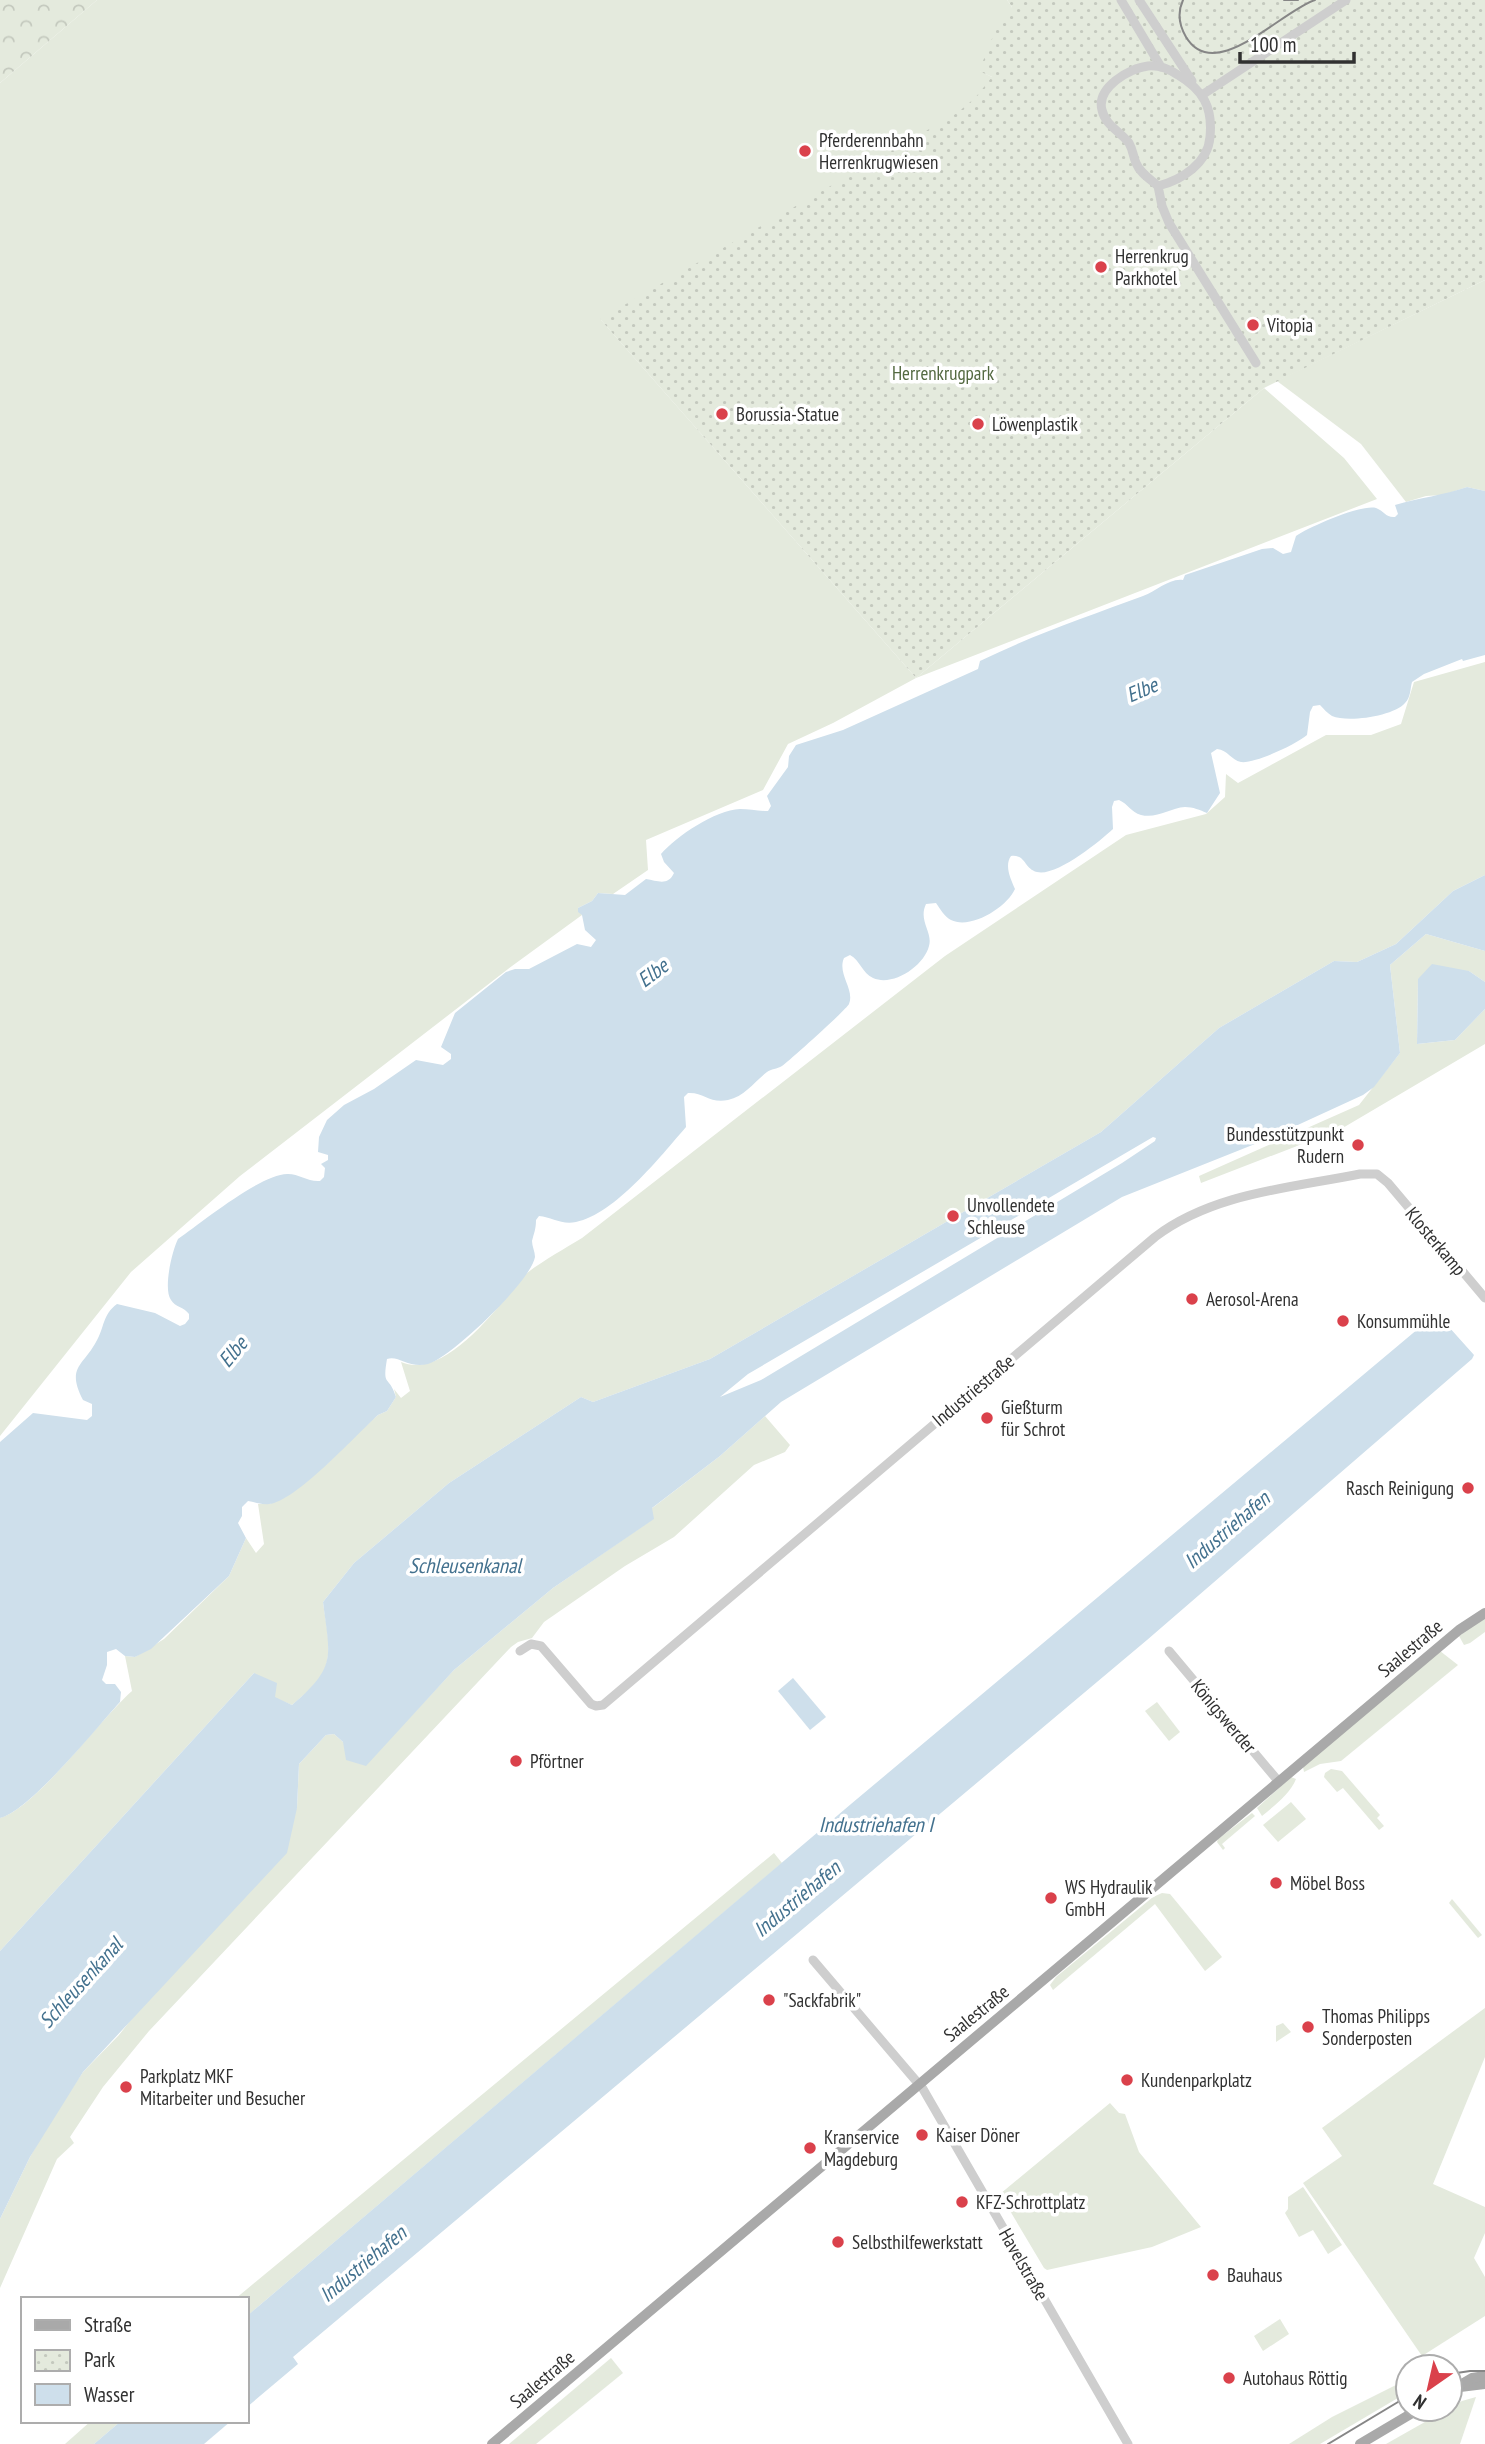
<svg xmlns="http://www.w3.org/2000/svg" width="1485" height="2444" viewBox="0 0 1485 2444" font-family="'PT Sans Narrow',sans-serif">
	<defs>
		<pattern id="forest-crowns" width="20" height="18" patternUnits="userSpaceOnUse" patternTransform="scale(1.75)"><rect width="20" height="18" fill="#e4eadd"/><path d="M2 6a3 3 0 1 1 6 0M12 15a3 3 0 1 1 6 0" fill="none" stroke="#c4c9be"/></pattern>
		<pattern id="park-dots" width="8" height="8" patternUnits="userSpaceOnUse" patternTransform="scale(1.75)"><rect width="8" height="8" fill="#e4eadd"/><path d="M2 2h.1M6 6h.1" fill="none" stroke="#c4c9be" stroke-width="1.8" stroke-linecap="round"/></pattern>
	</defs>
	<rect width="100%" height="100%" fill="#fff"/>
	<g fill="#e4eadd">
		<polygon points="97,0 1007,0 1012,7 980,71 1020,91 911,141 601,320 916,678 1264,388 1344,458 1377,499 916,678 833,723 788,744 763,790 646,840 648,870 613,894 598,893 592,901 578,908 582,915 512,966 240,1176 131,1272 0,1436 0,83"/>
		<polygon points="1485,280 1485,491 1467,487 1443,495 1426,496 1406,502 1361,444 1277,381"/>
		<path d="M1485,662V875L1453,891L1396,944L1357,962L1334,961L1219,1028L1101,1132L710,1359L593,1402L581,1397L449,1483L354,1563L323,1602C326,1626 335,1657 320,1678C313,1688 301,1697 292,1705L275,1698L254,1673L0,1951V1818C36,1808 99,1720 132,1691L125,1656L135,1657L164,1639L229,1576L246,1538L256,1553L264,1544L258,1504H270L328,1463L352,1438L378,1415L387,1411L396,1397L394,1389L401,1398L410,1391L401,1362C439,1378 484,1324 506,1298C513,1290 519,1279 527,1273C544,1260 564,1249 582,1238L945,956L1126,835L1206,814L1225,797L1226,774L1238,783L1326,735H1371L1401,724L1414,682Z"/>
		<polygon points="1426,934 1485,951 1485,982 1469,971 1418,979 1417,1044 1455,1040 1485,1009 1485,1044 1341,1129 1201,1183 1199,1176 1359,1105 1400,1053 1390,965"/>
		<polygon points="765,1416 790,1445 785,1452 754,1465 674,1537 625,1566 544,1622 532,1638 518,1642 511,1647 149,2031 103,2087 70,2137 74,2143 57,2159 0,2288 0,2219 30,2157 49,2123 83,2072 119,2035 297,1808 299,1764 326,1735 334,1734 343,1742 412,1715 454,1670 553,1588 653,1519 651,1509 720,1456"/>
		<polygon points="1485,1617 1485,1632 1470,1643 1464,1645 1459,1636"/>
		<polygon points="1440,1651 1458,1665 1341,1761 1320,1764 1304,1772 1303,1767"/>
		<polygon points="1157,1702 1180,1732 1169,1741 1145,1711"/>
		<polygon points="1331,1769 1342,1771 1380,1815 1377,1818 1384,1826 1379,1830 1343,1788 1337,1792 1324,1777 1325,1773"/>
		<path d="M1291,1777L1296,1779C1290,1794 1275,1805 1262,1816L1257,1808Z"/>
		<polygon points="1291,1802 1306,1819 1278,1842 1263,1825"/>
		<polygon points="1252,1813 1255,1816 1222,1844 1225,1848 1223,1850 1217,1842 1218,1839"/>
		<polygon points="774,1853 782,1863 247,2316 247,2299 235,2299"/>
		<polygon points="1162,1893 1170,1894 1222,1957 1205,1971 1155,1904 1053,1990 1050,1985 1056,1977 1153,1897"/>
		<polygon points="1452,1899 1482,1935 1478,1938 1449,1903"/>
		<polygon points="1485,2008 1485,2057 1433,2184 1485,2207 1485,2233 1474,2258 1485,2277 1485,2316 1422,2356 1303,2183 1342,2156 1322,2128"/>
		<polygon points="1283,2023 1291,2032 1276,2042 1276,2026"/>
		<polygon points="1110,2103 1119,2113 1125,2114 1139,2152 1201,2227 1152,2247 1047,2270 1044,2268 1000,2194"/>
		<polygon points="1303,2187 1342,2245 1328,2254 1313,2230 1299,2237 1285,2213 1288,2209 1288,2197"/>
		<polygon points="1280,2319 1289,2334 1263,2351 1254,2336"/>
		<polygon points="611,2358 623,2373 536,2444 509,2444"/>
		<polygon points="1408,2379 1408,2392 1320,2444 1289,2444 1332,2417"/>
		<polygon points="1476,2397 1460,2444 1386,2444 1462,2401"/>
		<polygon points="91,2421 121,2421 94,2444 65,2444"/>
	</g>
	<polygon fill="url(#forest-crowns)" points="0,0 97,0 0,83"/>
	<polygon fill="url(#park-dots)" points="1007,0 1485,0 1485,280 1264,388 916,678 600,319 957,113 975,98 992,77 979,71 1001,16 1012,7"/>
	<g fill="#cedfeb" fill-rule="evenodd">
		<path d="M1467,487L1485,491V655L1463,661L1462,659L1424,674L1412,682C1410,689 1411,697 1405,703C1394,716 1348,723 1332,716C1327,713 1324,709 1320,705L1313,706L1310,712L1307,735C1297,744 1254,764 1241,762C1231,760 1228,750 1217,749L1211,753L1220,793L1207,813C1200,810 1193,807 1185,807C1170,808 1157,819 1141,815C1131,812 1128,804 1119,800L1114,801L1112,807L1113,829C1099,842 1056,877 1037,872C1024,869 1026,854 1011,856C1004,866 1011,879 1015,889C1007,907 971,930 951,920C945,917 940,909 936,903L926,904C918,921 933,932 929,946C924,966 893,987 873,978C862,973 860,960 850,955L844,958C837,974 855,989 849,1004C847,1009 788,1062 782,1066C777,1069 771,1069 767,1072C754,1082 745,1096 728,1100C710,1104 704,1092 688,1093L684,1097L686,1127C660,1157 615,1214 576,1222C561,1225 552,1217 539,1216L536,1220C536,1229 534,1233 532,1241C532,1246 535,1252 535,1257C531,1281 452,1357 428,1364C409,1369 399,1355 387,1359C382,1388 389,1374 396,1397L387,1411L378,1415C355,1436 295,1502 269,1504C261,1505 255,1502 248,1501L242,1507V1516L238,1523L246,1538L229,1576L151,1649L135,1657L125,1656L116,1649L107,1652V1665L102,1680L106,1684H115L121,1692L120,1702C96,1728 31,1810 0,1818V1442L33,1413L87,1420L92,1416V1404L83,1400C66,1367 83,1366 96,1342C105,1327 102,1315 117,1304L155,1313L180,1326L185,1324L189,1319V1314C184,1307 175,1307 171,1300C163,1289 172,1251 178,1239C201,1223 262,1173 288,1174C299,1174 308,1182 320,1181L324,1177L325,1168L321,1164L328,1160V1155L318,1152L319,1137L327,1120L344,1105L374,1089L416,1060L443,1065L451,1059V1054L441,1047L455,1013L506,972L515,969H529L577,944L591,947L596,940L585,930L582,915L578,912V908L592,901L598,893L625,895L646,879C658,881 668,886 674,873L664,862L661,854C677,836 715,810 740,809C749,809 759,811 768,811L771,806L767,796L788,767L789,756L796,745L843,730L978,669L980,661C1033,635 1089,616 1143,596C1157,591 1169,578 1183,580L1185,575L1262,549L1273,548L1283,554L1291,552L1296,536C1309,527 1361,504 1376,508C1384,511 1386,518 1395,517L1398,514L1395,505C1419,498 1444,495 1467,487Z"/>
		<path d="M1485,875V951L1426,934L1390,965L1400,1053L1374,1087L1363,1095L1265,1140L1122,1197L781,1402L720,1456L652,1508L654,1519L553,1588L454,1670L366,1766L346,1760L343,1742L334,1734L326,1735L299,1764L297,1808L287,1853L83,2072L30,2157L0,2219V1951L254,1673L277,1683L275,1697L292,1705C337,1666 330,1658 323,1602L354,1563L449,1483L581,1397L593,1402L710,1359L1101,1132L1219,1028L1334,961L1357,962L1396,944L1453,891ZM1153,1137L1156,1138L1155,1141L1122,1163L761,1380L720,1397L748,1374Z"/>
		<polygon points="1432,964 1469,971 1485,982 1485,1009 1455,1040 1417,1044 1418,979"/>
		<polygon points="1440,1317 1474,1355 1472,1359 1147,1640 293,2357 298,2364 247,2407 247,2316 851,1804 1431,1318"/>
		<polygon points="793,1678 826,1717 810,1730 778,1691"/>
		<polygon points="121,2421 231,2421 204,2444 94,2444"/>
	</g>
	<g fill="none" stroke-linecap="round" stroke-linejoin="round">
		<g stroke="#cecece" stroke-width="9">
			<polyline points="1121,0 1161,67"/>
			<polyline points="1139,0 1192,81"/>
			<polyline points="1202,95 1346,0"/>
			<path d="M1158,186C1182,180 1208,163 1210,137C1213,107 1203,90 1178,75C1169,69 1158,65 1148,66C1129,68 1096,88 1102,110C1105,125 1121,132 1129,143C1133,150 1133,156 1136,163C1140,173 1150,179 1158,186L1162,206L1169,223L1256,363"/>
			<path d="M520,1651L531,1644L541,1646L591,1704L596,1706L603,1705L1155,1237C1213,1193 1290,1188 1360,1174H1377L1388,1183L1485,1298"/>
			<polyline points="1169,1651 1279,1782"/>
			<polyline points="813,1960 923,2089 1128,2444"/>
		</g>
		<g stroke="#a9a9a9" stroke-width="10">
			<polyline points="1460,2387 1485,2384"/>
			<polyline points="1450,2391 1472,2378 1485,2376"/>
			<polyline points="492,2444 1459,1630 1485,1613"/>
			<polyline points="1360,2444 1419,2409"/>
		</g>
		<g stroke="#868686" stroke-width="2">
			<path d="M1183,0C1177,13 1179,25 1186,37C1215,85 1281,11 1315,0"/>
			<polyline points="1284,0 1298,0"/>
			<polyline points="1450,2374 1470,2371 1485,2371"/>
			<polyline points="1328,2444 1408,2396"/>
		</g>
	</g>
	<g fill="#da414b" stroke="#fff" stroke-width="2.5">
		<circle cx="805" cy="151" r="7"/>
		<circle cx="1101" cy="267" r="7"/>
		<circle cx="1253" cy="325" r="7"/>
		<circle cx="722" cy="414" r="7"/>
		<circle cx="978" cy="424" r="7"/>
		<circle cx="1358" cy="1145" r="7"/>
		<circle cx="953" cy="1216" r="7"/>
		<circle cx="1192" cy="1299" r="7"/>
		<circle cx="1343" cy="1321" r="7"/>
		<circle cx="987" cy="1418" r="7"/>
		<circle cx="1468" cy="1488" r="7"/>
		<circle cx="516" cy="1761" r="7"/>
		<circle cx="1276" cy="1883" r="7"/>
		<circle cx="1051" cy="1898" r="7"/>
		<circle cx="769" cy="2000" r="7"/>
		<circle cx="1308" cy="2027" r="7"/>
		<circle cx="1127" cy="2080" r="7"/>
		<circle cx="126" cy="2087" r="7"/>
		<circle cx="922" cy="2135" r="7"/>
		<circle cx="810" cy="2148" r="7"/>
		<circle cx="962" cy="2202" r="7"/>
		<circle cx="838" cy="2242" r="7"/>
		<circle cx="1213" cy="2275" r="7"/>
		<circle cx="1229" cy="2378" r="7"/>
	</g>
	<g text-anchor="middle" stroke-width="7" stroke-linejoin="round" paint-order="stroke">
		<g font-size="19" fill="#313131" stroke="#fff" text-anchor="start">
			<text x="819" y="147">Pferderennbahn<tspan x="819" dy="22">Herrenkrugwiesen</tspan></text>
			<text x="1115" y="263">Herrenkrug<tspan x="1115" dy="22">Parkhotel</tspan></text>
			<text x="1267" y="332">Vitopia</text>
			<text x="736" y="421">Borussia-Statue</text>
			<text x="992" y="431">Löwenplastik</text>
			<text x="1344" y="1141" text-anchor="end">Bundesstützpunkt<tspan x="1344" dy="22">Rudern</tspan></text>
			<text x="967" y="1212">Unvollendete<tspan x="967" dy="22">Schleuse</tspan></text>
			<text x="1206" y="1306">Aerosol-Arena</text>
			<text x="1357" y="1328">Konsummühle</text>
			<text x="1001" y="1414">Gießturm<tspan x="1001" dy="22">für Schrot</tspan></text>
			<text x="1454" y="1495" text-anchor="end">Rasch Reinigung</text>
			<text x="530" y="1768">Pförtner</text>
			<text x="1290" y="1890">Möbel Boss</text>
			<text x="1065" y="1894">WS Hydraulik<tspan x="1065" dy="22">GmbH</tspan></text>
			<text x="783" y="2007">"Sackfabrik"</text>
			<text x="1322" y="2023">Thomas Philipps<tspan x="1322" dy="22">Sonderposten</tspan></text>
			<text x="140" y="2083">Parkplatz MKF<tspan x="140" dy="22">Mitarbeiter und Besucher</tspan></text>
			<text x="1141" y="2087">Kundenparkplatz</text>
			<text x="936" y="2142">Kaiser Döner</text>
			<text x="824" y="2144">Kranservice<tspan x="824" dy="22">Magdeburg</tspan></text>
			<text x="976" y="2209">KFZ-Schrottplatz</text>
			<text x="852" y="2249">Selbsthilfewerkstatt</text>
			<text x="1227" y="2282">Bauhaus</text>
			<text x="1243" y="2385">Autohaus Röttig</text>
		</g>
		<g font-size="19" fill="#546a41" stroke="#fff">
			<text x="943" y="380">Herrenkrugpark</text>
		</g>
		<g font-size="19" fill="#313131" stroke="#fff">
			<text transform="translate(1436 1241) rotate(50)" y="7">Klosterkamp</text>
			<text transform="translate(973 1390) rotate(-40)" y="7">Industriestraße</text>
			<text transform="translate(1410 1648) rotate(-40)" y="7">Saalestraße</text>
			<text transform="translate(1224 1716) rotate(50)" y="7">Königswerder</text>
			<text transform="translate(976 2013) rotate(-39)" y="7">Saalestraße</text>
			<text transform="translate(1024 2264) rotate(60)" y="7">Havelstraße</text>
			<text transform="translate(542 2379) rotate(-40)" y="7">Saalestraße</text>
		</g>
		<g font-size="21" font-style="italic" fill="#43718e" stroke="#fff">
			<text transform="translate(1142 690) rotate(-23)" y="7">Elbe</text>
			<text transform="translate(653 973) rotate(-37)" y="7">Elbe</text>
			<text transform="translate(233 1352) rotate(-50)" y="7">Elbe</text>
			<text transform="translate(1227 1530) rotate(-41)" y="7">Industriehafen</text>
			<text x="465" y="1573">Schleusenkanal</text>
			<text x="876" y="1832">Industriehafen I</text>
			<text transform="translate(797 1899) rotate(-40)" y="7">Industriehafen</text>
			<text transform="translate(81 1983) rotate(-48)" y="7">Schleusenkanal</text>
			<text transform="translate(363 2264) rotate(-40)" y="7">Industriehafen</text>
		</g>
	</g>
	<rect x="21" y="2297" width="228" height="126" fill="#ffffff" stroke="#adadad" stroke-width="2"/>
	<rect x="35" y="2320" width="35" height="10" fill="#a9a9a9" stroke="#adadad" stroke-width="2"/>
	<text x="84" y="2332" font-size="21" fill="#313131">Straße</text>
	<rect x="35" y="2350" width="35" height="21" fill="url(#park-dots)" stroke="#adadad" stroke-width="2"/>
	<text x="84" y="2367" font-size="21" fill="#313131">Park</text>
	<rect x="35" y="2384" width="35" height="21" fill="#cedfeb" stroke="#adadad" stroke-width="2"/>
	<text x="84" y="2402" font-size="21" fill="#313131">Wasser</text>
	<g transform="translate(1429 2388) rotate(214)"><circle r="33" fill="#ffffff" stroke="#adadad" stroke-width="2"/>
	<path d="M0-5L12 26L0 18L-12 26Z" fill="#da414b"/>
	<text y="-10" font-size="19" font-weight="bold" text-anchor="middle" fill="#313131">N</text>
	</g>
	<path d="M1240 52v10h114v-10" fill="none" stroke="#313131" stroke-width="3.5"/>
	<text x="1250" y="52" font-size="21" fill="#313131" stroke="#ffffff" stroke-width="5" paint-order="stroke">100 m</text>
</svg>
